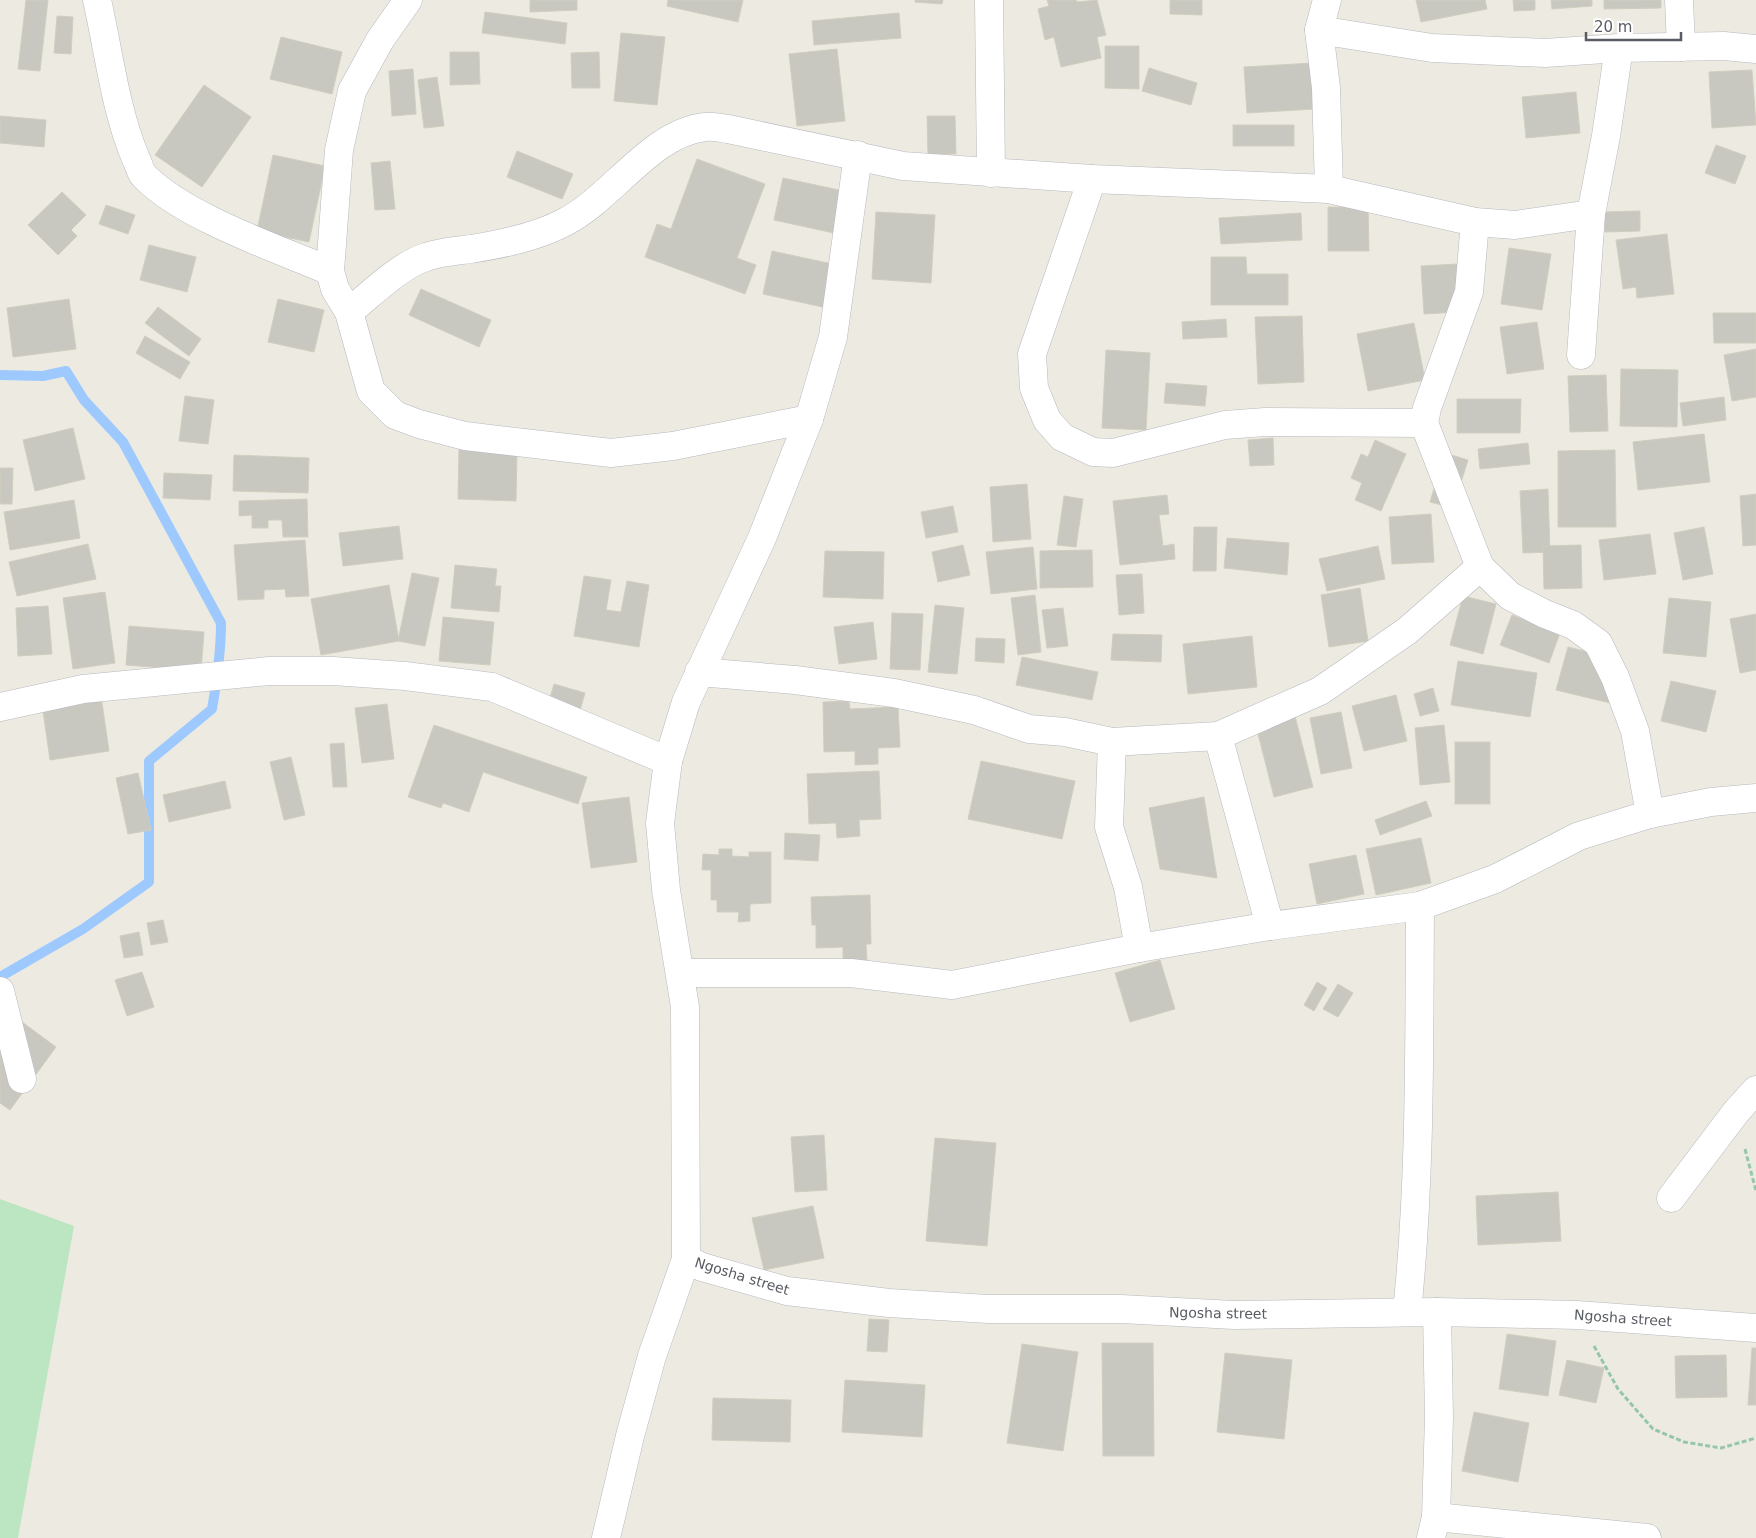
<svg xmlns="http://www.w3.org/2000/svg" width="1756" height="1538" viewBox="0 0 1756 1538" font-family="'DejaVu Sans',sans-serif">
	<rect width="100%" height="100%" fill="#edebe1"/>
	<polygon fill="#bce5c1" points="0,1199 74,1226 18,1538 0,1538"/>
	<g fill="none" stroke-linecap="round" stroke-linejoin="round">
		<path stroke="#9ec9ff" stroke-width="10" d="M0,375L43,376L66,371L84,400L123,442L221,623C221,653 217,680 212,709L149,761V882L83,929L0,977"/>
	</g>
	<g fill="#c9c8c0" stroke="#d1cebf">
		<polygon points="26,0 48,0 40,71 18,69"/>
		<polygon points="530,0 577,0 577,10 530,12"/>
		<polygon points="668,0 743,0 738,22 667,6"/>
		<polygon points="915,0 943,0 942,4 915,2"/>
		<polygon points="1047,0 1076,0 1077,2 1097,0 1106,35 1097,37 1101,58 1061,67 1054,37 1045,40 1038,9 1049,6"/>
		<polygon points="1170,0 1202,0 1202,15 1170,14"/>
		<polygon points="1416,0 1485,0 1487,9 1421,22"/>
		<polygon points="1513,0 1535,0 1535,10 1514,11"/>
		<polygon points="1551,0 1592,0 1592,6 1552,9"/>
		<polygon points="1604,0 1661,0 1661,8 1604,9"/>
		<polygon points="485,12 567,23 565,44 482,33"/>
		<polygon points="899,13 901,38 814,45 812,21"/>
		<polygon points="57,16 73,17 71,54 54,53"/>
		<polygon points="621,33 665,37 657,105 614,101"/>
		<polygon points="281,37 342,52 332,94 270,79"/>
		<polygon points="1105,46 1139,46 1139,89 1105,88"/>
		<polygon points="837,49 845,121 797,126 789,54"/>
		<polygon points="450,52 479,52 480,84 450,85"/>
		<polygon points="599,52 600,88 572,88 571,53"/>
		<polygon points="1312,63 1315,109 1247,113 1244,67"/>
		<polygon points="1149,68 1197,83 1191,105 1142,91"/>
		<polygon points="413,69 416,114 392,116 389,71"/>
		<polygon points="1752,70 1756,125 1712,128 1709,72"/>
		<polygon points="437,77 444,126 424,128 418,80"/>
		<polygon points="204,85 251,117 202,187 155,155"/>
		<polygon points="1576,92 1580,133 1526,138 1522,97"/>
		<polygon points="0,116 46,120 44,147 0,143"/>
		<polygon points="927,116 955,116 956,154 928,154"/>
		<rect x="1233" y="125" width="61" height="21"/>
		<polygon points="1716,145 1746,156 1735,184 1705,173"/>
		<polygon points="517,151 573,174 562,199 507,177"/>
		<polygon points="273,155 325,166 309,242 257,231"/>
		<polygon points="697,159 765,184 737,258 756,265 745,294 645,257 657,224 671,229"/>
		<polygon points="390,161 395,209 375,210 371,163"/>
		<polygon points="783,178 853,193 843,235 774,220"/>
		<polygon points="62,192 86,215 71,230 77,236 58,255 28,225"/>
		<polygon points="106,205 135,215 128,234 99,224"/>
		<polygon points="1328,207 1368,207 1369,251 1328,251"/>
		<polygon points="1640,211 1640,231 1605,232 1604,212"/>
		<polygon points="876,212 935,215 931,283 872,279"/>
		<polygon points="1301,213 1302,240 1221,244 1219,218"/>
		<polygon points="1667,234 1674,294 1637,298 1636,287 1623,289 1616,240"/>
		<polygon points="149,245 196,257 187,292 140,280"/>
		<polygon points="1509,248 1551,254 1542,310 1501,304"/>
		<polygon points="772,251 837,265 827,308 763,294"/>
		<polygon points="1211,257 1246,257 1247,274 1288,274 1288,305 1211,305"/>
		<polygon points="1457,264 1459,312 1424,314 1421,266"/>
		<polygon points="421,289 491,320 479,347 409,315"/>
		<polygon points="69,299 76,349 13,357 7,308"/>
		<polygon points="278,299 324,310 314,352 268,342"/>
		<polygon points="158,307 201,339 189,356 145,323"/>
		<polygon points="1713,313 1756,313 1756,343 1714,343"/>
		<polygon points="1302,316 1304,382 1258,384 1255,317"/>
		<polygon points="1226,319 1227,337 1183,339 1182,322"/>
		<polygon points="1537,322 1544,369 1507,374 1500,327"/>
		<polygon points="1414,323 1425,380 1368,391 1357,334"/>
		<polygon points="145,336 190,362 180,379 136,353"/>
		<polygon points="1756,349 1756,397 1732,401 1724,355"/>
		<polygon points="1106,350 1150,353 1146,430 1102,428"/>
		<polygon points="1621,369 1678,370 1677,427 1620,426"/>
		<polygon points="1606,375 1608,431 1570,432 1568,376"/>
		<polygon points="1166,383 1207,386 1205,406 1164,403"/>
		<polygon points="185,396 214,400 208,444 179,441"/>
		<polygon points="1724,397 1726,420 1683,426 1680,403"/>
		<polygon points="1457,399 1521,399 1520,433 1457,433"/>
		<polygon points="73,428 85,479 35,491 23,440"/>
		<polygon points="1704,434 1710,482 1638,490 1633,442"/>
		<polygon points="1273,438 1274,465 1250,466 1248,440"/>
		<polygon points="1375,440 1406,454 1381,511 1355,500 1362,483 1351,478 1361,454 1368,457"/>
		<polygon points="1528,443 1530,464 1480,469 1478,449"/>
		<polygon points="459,449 517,450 516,501 458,499"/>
		<polygon points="1615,450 1616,527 1558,527 1558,451"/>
		<polygon points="1445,453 1468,460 1453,508 1430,502"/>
		<polygon points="234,455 309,458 308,493 233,491"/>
		<polygon points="0,468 13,468 12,504 0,504"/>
		<polygon points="164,473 212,475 210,500 163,498"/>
		<polygon points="1027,484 1031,539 993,542 990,487"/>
		<polygon points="1548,489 1550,552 1523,553 1520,491"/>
		<polygon points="1756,494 1756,545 1743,546 1740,496"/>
		<polygon points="1167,495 1169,514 1159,515 1163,546 1174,544 1175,559 1120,565 1113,501"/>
		<polygon points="1064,496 1083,499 1076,547 1057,545"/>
		<polygon points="307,499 308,537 283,537 282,520 268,520 268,528 252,528 252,515 239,516 239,501"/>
		<polygon points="74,500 80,538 10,550 4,512"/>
		<polygon points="953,506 958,532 926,538 921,512"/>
		<polygon points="1431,514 1434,562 1392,564 1389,517"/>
		<polygon points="399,526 403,559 343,566 339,533"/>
		<polygon points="1194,527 1217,527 1216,571 1193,571"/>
		<polygon points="1704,527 1713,574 1683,580 1674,533"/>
		<polygon points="1650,534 1656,574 1604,580 1599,540"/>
		<polygon points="1227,538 1289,543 1287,575 1224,568"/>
		<polygon points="305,540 309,596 286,597 285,589 264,590 264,599 238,600 234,545"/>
		<polygon points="88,544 96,579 17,596 9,562"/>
		<polygon points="963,545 970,575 938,582 932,552"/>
		<polygon points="1581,545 1582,588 1544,589 1543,546"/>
		<polygon points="1378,546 1385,579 1327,591 1319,559"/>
		<polygon points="1033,547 1037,589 991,594 986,552"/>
		<polygon points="1092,550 1093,587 1040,588 1040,551"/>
		<polygon points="825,551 884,552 883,599 823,597"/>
		<polygon points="455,565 497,569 495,586 501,586 499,612 451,608"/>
		<polygon points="412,573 439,578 425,646 398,641"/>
		<polygon points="1142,574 1144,613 1119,615 1116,575"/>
		<polygon points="584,576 611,580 606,610 621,612 627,581 649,585 639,647 574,636"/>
		<polygon points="389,585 399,641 321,655 311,599"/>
		<polygon points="1360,588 1368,641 1329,647 1321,595"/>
		<polygon points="105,592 115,663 73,669 63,598"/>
		<polygon points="1035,595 1041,652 1018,655 1011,598"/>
		<polygon points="1463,596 1496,604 1483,654 1450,645"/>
		<polygon points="1669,598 1711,602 1706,657 1663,653"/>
		<polygon points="935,605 964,608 957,674 928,672"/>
		<polygon points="48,606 52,654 18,656 16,608"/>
		<polygon points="1063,608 1068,646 1047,648 1042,610"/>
		<polygon points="892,613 923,614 920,670 890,669"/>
		<polygon points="1756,614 1756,670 1740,673 1730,619"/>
		<polygon points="1512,615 1560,633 1549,663 1500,645"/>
		<polygon points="443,617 494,622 490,665 439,661"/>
		<polygon points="873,622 877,659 839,664 834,627"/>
		<polygon points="129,626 204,632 201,671 126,665"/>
		<polygon points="1113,634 1162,635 1161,662 1111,660"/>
		<polygon points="1252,636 1257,687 1188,694 1183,644"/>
		<polygon points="976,638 1005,639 1004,663 975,661"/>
		<polygon points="1568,647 1621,660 1610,703 1556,690"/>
		<polygon points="1022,657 1098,672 1092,700 1016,685"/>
		<polygon points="1458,661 1537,673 1530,717 1451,705"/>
		<polygon points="1671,681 1716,691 1706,732 1661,721"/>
		<polygon points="554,684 585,693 579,714 548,705"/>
		<polygon points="1433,688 1439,711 1420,716 1414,694"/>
		<polygon points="1396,695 1407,741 1364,751 1352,706"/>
		<polygon points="101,696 109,751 50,760 42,704"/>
		<polygon points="849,701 850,709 898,707 900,747 878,748 878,764 855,765 855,751 824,752 823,702"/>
		<polygon points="387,704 394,759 362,763 355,708"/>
		<polygon points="1341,712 1352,768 1321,774 1310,718"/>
		<polygon points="1295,716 1313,787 1274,797 1256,726"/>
		<polygon points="434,725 587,777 578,804 483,772 469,812 443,803 441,808 408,797"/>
		<polygon points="1444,725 1450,782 1420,785 1415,728"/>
		<rect x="1455" y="742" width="35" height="62"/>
		<polygon points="344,743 347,787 333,787 330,744"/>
		<polygon points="291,757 305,815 284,820 270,762"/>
		<polygon points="981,761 1075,781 1062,839 968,819"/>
		<polygon points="879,771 881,819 859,820 860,836 837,838 836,823 809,824 807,774"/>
		<polygon points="138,773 151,830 128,834 116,778"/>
		<polygon points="225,781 231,808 169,822 163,795"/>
		<polygon points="629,797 637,862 591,868 582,803"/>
		<polygon points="1204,797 1217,878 1160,869 1149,808"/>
		<polygon points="1426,801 1432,816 1380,835 1375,820"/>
		<polygon points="785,833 820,835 818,861 784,859"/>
		<polygon points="1421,838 1431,883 1376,895 1366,849"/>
		<polygon points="719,849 732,849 732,856 749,857 749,852 771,852 771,903 750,904 750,921 738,922 739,912 717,912 717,900 711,900 711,870 702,870 703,854 719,855"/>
		<polygon points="1356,855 1364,894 1317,904 1309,864"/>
		<polygon points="870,895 871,944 866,944 867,961 843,961 843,947 816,948 816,925 812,925 811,897"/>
		<polygon points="163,920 168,942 151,945 147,923"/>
		<polygon points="139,932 143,955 124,958 120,936"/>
		<polygon points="1160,960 1175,1009 1130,1022 1115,973"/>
		<polygon points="142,972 154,1007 127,1016 115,980"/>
		<polygon points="1317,982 1327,988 1314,1011 1304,1005"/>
		<polygon points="1338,984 1353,993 1338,1017 1323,1009"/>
		<polygon points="22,1022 56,1047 10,1110 0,1103 0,1052"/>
		<polygon points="824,1135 827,1190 795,1192 791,1137"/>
		<polygon points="935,1138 996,1143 987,1246 926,1241"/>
		<polygon points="1558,1192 1561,1241 1478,1245 1476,1196"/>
		<polygon points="813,1206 824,1258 764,1270 752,1218"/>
		<polygon points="869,1319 889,1320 887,1352 867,1351"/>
		<polygon points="1507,1334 1556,1341 1548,1396 1499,1389"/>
		<polygon points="1102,1343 1153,1343 1154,1456 1103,1456"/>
		<polygon points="1022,1344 1078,1352 1063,1451 1007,1443"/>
		<polygon points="1752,1348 1756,1348 1756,1405 1748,1405"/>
		<polygon points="1225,1353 1292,1360 1284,1439 1217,1432"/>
		<polygon points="1726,1355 1727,1397 1676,1398 1675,1356"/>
		<polygon points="1567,1360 1604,1368 1596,1403 1559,1395"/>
		<polygon points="845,1380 925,1385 922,1437 842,1432"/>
		<polygon points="713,1398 791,1400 790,1442 712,1440"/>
		<polygon points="1474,1412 1529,1423 1518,1482 1462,1471"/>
	</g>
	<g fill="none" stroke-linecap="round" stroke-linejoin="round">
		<g stroke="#b6b8be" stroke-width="29">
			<g id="minor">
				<path d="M97,0C109,53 115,109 136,159C139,164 140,172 144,176C184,217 276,248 330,271"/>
				<polyline points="408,0 380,40 352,91 339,150 330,271 335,289 349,312 371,391 395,415 419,424 465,436 611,453 673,446 809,419"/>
				<polyline points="989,0 991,173"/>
				<polyline points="1327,0 1319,30 1326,88 1329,189"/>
				<polyline points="1679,0 1681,47"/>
				<polyline points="1319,30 1432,48 1545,53 1619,48 1724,46 1756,49"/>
				<polyline points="1092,179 1032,354 1034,388 1047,420 1062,437 1093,452 1113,453 1225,425 1265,422 1424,423"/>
				<polyline points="1475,222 1469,292 1427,408 1424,423 1480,567 1510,596 1545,614 1573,625 1598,643 1615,677 1635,731 1650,814"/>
				<path d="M349,312C370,295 400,265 426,257C440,252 456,251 471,249C502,244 537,237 565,222C613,197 651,133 705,127C712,126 721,128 728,129L903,166L1092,179L1329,189L1475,222L1515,225L1591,214"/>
				<polyline points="1581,355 1591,214 1606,136 1619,48"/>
				<polyline points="699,672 795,680 894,693 974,710 1029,729 1065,732 1112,742 1109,827 1128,887 1139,948"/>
				<polyline points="0,707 83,689 269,671 333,671 405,676 492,687 668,761"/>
				<polyline points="1218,736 1270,926"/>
				<polyline points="1112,742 1218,736 1320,691 1407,631 1480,567"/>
				<polyline points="680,973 851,973 952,985 1139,948 1270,926 1420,906 1495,879 1579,836 1650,814 1711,802 1756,798"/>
				<polyline points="0,991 22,1079"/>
				<polyline points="1671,1198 1736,1112 1756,1090"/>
				<polyline points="686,1259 702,1267 787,1291 889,1303 988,1309 1121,1309 1234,1315 1437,1312 1577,1315 1756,1328"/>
				<path d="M1407,1312C1421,1177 1419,1041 1420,906"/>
				<polyline points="1436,1517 1647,1538"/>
				<polyline points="606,1538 630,1436 652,1356 686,1259 685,1007 666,890 660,823 668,761 686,702 762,538 809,419 833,337 858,155"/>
				<polyline points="1431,1538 1436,1517 1439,1417 1437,1312"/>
			</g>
		</g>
		<g stroke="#95c6a9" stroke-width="3" stroke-dasharray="5 2.5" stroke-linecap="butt">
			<polyline points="1745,1149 1756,1191"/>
			<polyline points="1594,1346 1618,1389 1653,1429 1684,1442 1721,1448 1756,1438"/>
		</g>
		<use href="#minor" stroke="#fff" stroke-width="28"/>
	</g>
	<g text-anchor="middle" stroke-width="4" stroke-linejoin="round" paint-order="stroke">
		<g font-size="14" fill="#595c62" stroke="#fff">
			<text transform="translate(742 1276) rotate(17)" y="5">Ngosha street</text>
			<text transform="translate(1218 1313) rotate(1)" y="5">Ngosha street</text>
			<text transform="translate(1623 1318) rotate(4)" y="5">Ngosha street</text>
		</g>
	</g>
	<path d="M1586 32v8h95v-8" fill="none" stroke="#595c62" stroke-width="2.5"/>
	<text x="1594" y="32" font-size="15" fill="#595c62" stroke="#ffffff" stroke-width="4" paint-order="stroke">20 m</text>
</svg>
